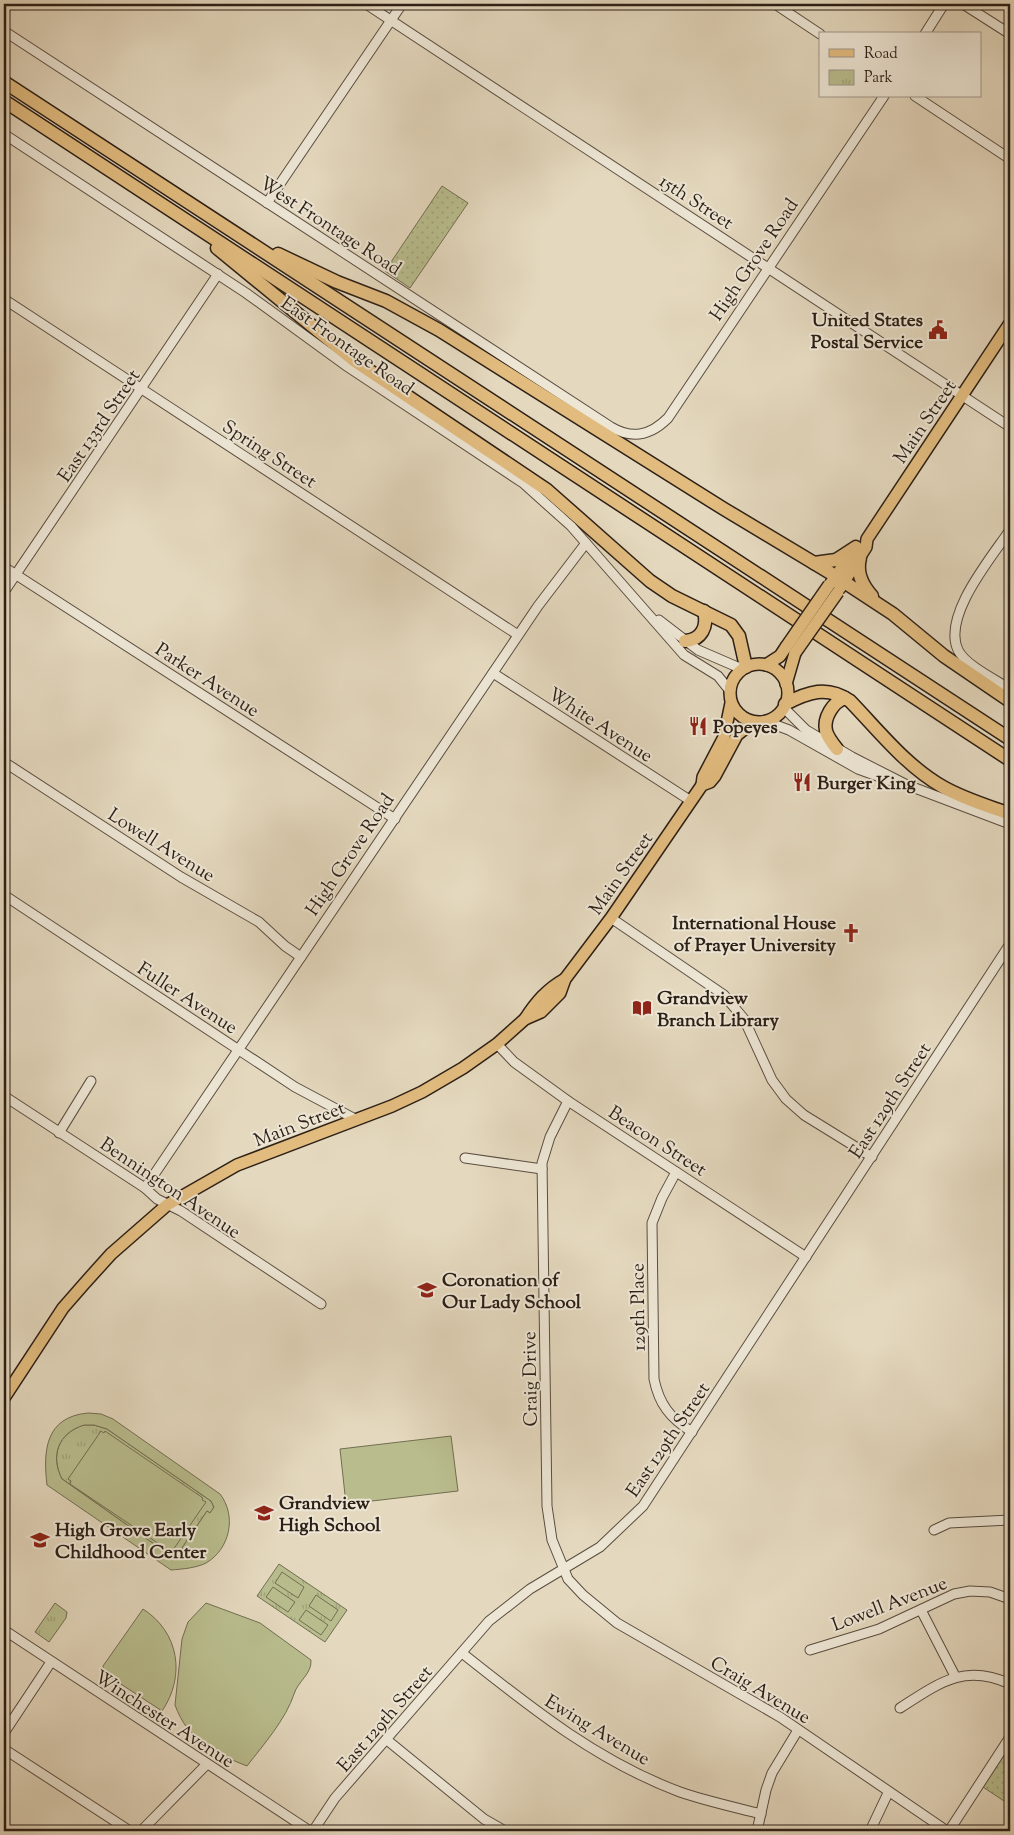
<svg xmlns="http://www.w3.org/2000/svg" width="1014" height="1835" viewBox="0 0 1014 1835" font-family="'Sorts Mill Goudy',serif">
	<defs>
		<pattern id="grass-dots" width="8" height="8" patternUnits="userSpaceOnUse" patternTransform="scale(1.25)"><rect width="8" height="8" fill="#b9bd8e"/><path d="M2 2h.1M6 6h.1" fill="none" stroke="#9fa27a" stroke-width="1.8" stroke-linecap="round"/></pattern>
		<pattern id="park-tufts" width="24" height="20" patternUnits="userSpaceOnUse" patternTransform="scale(1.25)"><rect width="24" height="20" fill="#b9bd8e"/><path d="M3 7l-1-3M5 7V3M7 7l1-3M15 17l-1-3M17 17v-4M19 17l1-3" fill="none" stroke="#9fa27a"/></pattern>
	</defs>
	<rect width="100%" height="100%" fill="#e4d8be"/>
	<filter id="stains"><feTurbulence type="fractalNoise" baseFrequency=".004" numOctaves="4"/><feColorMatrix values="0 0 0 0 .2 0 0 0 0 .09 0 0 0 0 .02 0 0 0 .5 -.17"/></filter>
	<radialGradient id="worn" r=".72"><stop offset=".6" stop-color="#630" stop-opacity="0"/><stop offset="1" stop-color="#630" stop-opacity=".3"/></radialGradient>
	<g fill="url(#grass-dots)" stroke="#726e52">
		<polygon points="442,186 468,203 410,288 385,271"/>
		<polygon points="1010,1745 1010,1805 983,1787"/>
	</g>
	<g fill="url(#park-tufts)" stroke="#726e52">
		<path d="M84,1425H94L107,1429L211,1501L214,1507L210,1513L207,1511L182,1548L185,1550L181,1557L164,1551L62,1479C50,1456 58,1433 84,1425Z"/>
		<polygon points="279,1564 347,1610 325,1642 257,1596"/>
		<polygon points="55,1603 67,1612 66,1618 49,1642 35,1632"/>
	</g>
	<g fill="#b9bd8e" stroke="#726e52" fill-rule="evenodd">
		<path d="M88,1413L101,1414L113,1419L220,1494C237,1516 230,1549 206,1563C196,1568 183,1569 171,1570L47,1485C43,1451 45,1417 88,1413ZM84,1425H94L107,1429L211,1501L214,1507L210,1513L207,1511L182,1548L185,1550L181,1557L164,1551L62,1479C50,1456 58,1433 84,1425Z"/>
		<polygon points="101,1431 104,1433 105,1431 203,1498 202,1500 206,1502 173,1550 169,1548 168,1550 70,1484 71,1481 68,1479"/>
		<polygon points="451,1436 458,1491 346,1504 340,1449"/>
		<polygon points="282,1572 304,1587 298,1598 275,1583"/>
		<polygon points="273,1587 295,1602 288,1612 266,1597"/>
		<polygon points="316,1595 338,1610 331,1621 309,1606"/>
		<path d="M206,1603L260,1623L311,1660C312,1674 298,1681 294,1694C286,1719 264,1744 247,1766C214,1753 188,1741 175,1705L182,1639L188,1622Z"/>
		<path d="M143,1609C179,1632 186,1676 162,1711L104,1673L103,1666Z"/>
		<polygon points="306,1610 328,1625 321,1635 299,1620"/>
	</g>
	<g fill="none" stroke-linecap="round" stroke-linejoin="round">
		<g stroke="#5a4d40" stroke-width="11">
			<g id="minor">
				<polyline points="366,4 1010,427"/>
				<polyline points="775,4 820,34"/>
				<polyline points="963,4 1010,34"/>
				<path d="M4,31L611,427C633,440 651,435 668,418L884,96"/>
				<polyline points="925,34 944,4"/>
				<polyline points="915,96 1010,159"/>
				<polyline points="4,134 246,293 348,367 523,483 571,526 684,655 718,676 730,691"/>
				<polyline points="267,203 402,4"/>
				<polyline points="4,299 518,635"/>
				<path d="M1010,530C991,558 942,616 958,650C965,665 996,680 1010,689"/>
				<polyline points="4,567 395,819"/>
				<polyline points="4,592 218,274"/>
				<polyline points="659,620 698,650 742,669"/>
				<polyline points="493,673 691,801"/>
				<polyline points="783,707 806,730 852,757 907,785 1010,824"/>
				<polyline points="765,721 789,730 858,769 891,781"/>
				<polyline points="4,762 181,877 259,922 285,946 301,957"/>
				<polyline points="4,895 295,1087 357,1120"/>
				<polyline points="611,918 724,995 744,1019 772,1080 786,1099 804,1115 872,1157"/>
				<polyline points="497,1044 514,1062 568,1101 806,1257"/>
				<polyline points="4,1096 145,1188 157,1199 181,1211 321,1304"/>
				<polyline points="568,1101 550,1137 542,1163 547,1506 552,1540 568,1579 583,1595 617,1623 780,1717 947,1831"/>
				<polyline points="59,1133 91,1081"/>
				<polyline points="465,1158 542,1169"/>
				<path d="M676,1172L662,1198L652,1223L654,1379C659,1404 670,1418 692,1432"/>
				<polyline points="145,1188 538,606 586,543"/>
				<polyline points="934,1530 949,1523 1010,1520"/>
				<polyline points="921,1610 955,1676"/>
				<polyline points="4,1630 310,1831"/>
				<polyline points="810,1650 879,1629 954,1594 970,1591 990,1592 1010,1599"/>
				<path d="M462,1653C530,1707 597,1761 680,1792C706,1801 734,1807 761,1814"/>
				<path d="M900,1708C939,1683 964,1663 1010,1684"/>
				<polyline points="4,1733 51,1662"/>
				<polyline points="387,1740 484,1819 505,1831"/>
				<polyline points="4,1749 130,1831"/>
				<polyline points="141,1831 207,1764"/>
				<polyline points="313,1831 335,1798 489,1621 530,1589 600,1547 643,1506 1010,944"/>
				<polyline points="757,1831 766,1790 772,1773 798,1730"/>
				<polyline points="870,1831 888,1793"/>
				<polyline points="949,1831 1010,1737"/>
			</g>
		</g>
		<g stroke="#2c1f16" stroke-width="14">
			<g id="major">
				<polyline points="831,583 855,549"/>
				<polyline points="840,588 866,547 867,539 1010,323"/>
				<circle cx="759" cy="693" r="29"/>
				<polyline points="766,665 780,656 786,647"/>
				<polyline points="786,684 795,653"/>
				<polyline points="702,785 703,777 724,737 731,703"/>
				<path d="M525,1019C536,1002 547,989 565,979"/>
				<polyline points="4,1398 63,1308 84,1284 111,1254 167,1205 237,1165 392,1106 422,1092 463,1068 497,1044 525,1019 541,1012 560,993 565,979 611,918 702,785 710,782 715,776 737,735 753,722"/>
			</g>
		</g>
		<g stroke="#2c1f16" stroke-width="15">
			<g id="highway">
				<polyline points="4,82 1010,739"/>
				<polyline points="4,101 1010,760"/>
				<polyline points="217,248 355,361 547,490 650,581 672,596 731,625 739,636 746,667"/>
				<polyline points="278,254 337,282 386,301 439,330 724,509 829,572 893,614 944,656 1010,701"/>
				<path d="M860,558C856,573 862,585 872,596"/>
				<polyline points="814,563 836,560 856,547"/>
				<path d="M685,641C702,640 708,626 704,611"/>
				<path d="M785,704C808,692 827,685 850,701C879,731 906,766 943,787C964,799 988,806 1010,814"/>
				<path d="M837,749C833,744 828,738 826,731C823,718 833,702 845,698"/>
			</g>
		</g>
		<use href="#minor" stroke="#ede6d5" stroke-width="9"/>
		<use href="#major" stroke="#e2bc7f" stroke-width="11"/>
		<use href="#highway" stroke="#e2bc7f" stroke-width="12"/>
		<g stroke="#2c1f16" stroke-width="14" stroke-linecap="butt">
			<g id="major-bridge">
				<polyline points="786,647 829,585"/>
				<polyline points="795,653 838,592"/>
			</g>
		</g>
		<use href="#major-bridge" stroke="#e2bc7f" stroke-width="11"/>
	</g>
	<defs>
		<g id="civic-bare" transform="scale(1.5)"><path d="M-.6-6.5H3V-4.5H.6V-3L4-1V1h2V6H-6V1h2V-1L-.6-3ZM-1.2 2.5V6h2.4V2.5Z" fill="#8f2418" stroke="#ede6d5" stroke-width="2.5" paint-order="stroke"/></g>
		<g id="restaurant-bare" transform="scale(1.5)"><path d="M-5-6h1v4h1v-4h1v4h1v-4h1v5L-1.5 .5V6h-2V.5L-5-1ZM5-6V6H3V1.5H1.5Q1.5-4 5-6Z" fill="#8f2418" stroke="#ede6d5" stroke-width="2.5" paint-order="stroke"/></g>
		<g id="church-bare" transform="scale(1.5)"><path d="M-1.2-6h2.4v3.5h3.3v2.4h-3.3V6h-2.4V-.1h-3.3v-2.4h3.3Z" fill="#8f2418" stroke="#ede6d5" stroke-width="2.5" paint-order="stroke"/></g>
		<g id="library-bare" transform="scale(1.5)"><path d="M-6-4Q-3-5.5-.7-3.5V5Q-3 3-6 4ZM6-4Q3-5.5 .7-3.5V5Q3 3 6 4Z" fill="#8f2418" stroke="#ede6d5" stroke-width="2.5" paint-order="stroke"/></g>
		<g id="school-bare" transform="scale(1.5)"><path d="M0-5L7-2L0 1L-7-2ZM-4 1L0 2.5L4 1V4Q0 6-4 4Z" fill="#8f2418" stroke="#ede6d5" stroke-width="2.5" paint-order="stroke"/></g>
	</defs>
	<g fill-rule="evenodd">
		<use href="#civic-bare" x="938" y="330"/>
		<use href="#restaurant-bare" x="698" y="726"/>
		<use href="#restaurant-bare" x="802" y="782"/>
		<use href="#church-bare" x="851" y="933"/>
		<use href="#library-bare" x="642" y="1008"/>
		<use href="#school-bare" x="427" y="1290"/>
		<use href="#school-bare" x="264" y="1513"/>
		<use href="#school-bare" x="40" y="1540"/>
	</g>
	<g text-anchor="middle" stroke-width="4" stroke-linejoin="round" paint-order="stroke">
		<g font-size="19" fill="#2c1f16" stroke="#ede6d5">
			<text transform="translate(697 201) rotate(33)" y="7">15th Street</text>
			<text transform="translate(331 225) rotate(33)" y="7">West Frontage Road</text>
			<text transform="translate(753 259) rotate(-56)" y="7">High Grove Road</text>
			<text transform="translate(348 345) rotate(35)" y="7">East Frontage Road</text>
			<text transform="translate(924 421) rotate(-56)" y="7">Main Street</text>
			<text transform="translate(98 425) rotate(-56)" y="7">East 133rd Street</text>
			<text transform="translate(270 453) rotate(33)" y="7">Spring Street</text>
			<text transform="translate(208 679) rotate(33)" y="7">Parker Avenue</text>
			<text transform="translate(601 724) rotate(33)" y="7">White Avenue</text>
			<text transform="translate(162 844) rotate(32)" y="7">Lowell Avenue</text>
			<text transform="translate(349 854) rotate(-56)" y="7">High Grove Road</text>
			<text transform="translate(620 873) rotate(-55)" y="7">Main Street</text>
			<text transform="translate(188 997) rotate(33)" y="7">Fuller Avenue</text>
			<text transform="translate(889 1100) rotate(-57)" y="7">East 129th Street</text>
			<text transform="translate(299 1123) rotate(-21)" y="7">Main Street</text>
			<text transform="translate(658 1140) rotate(33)" y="7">Beacon Street</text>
			<text transform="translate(171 1187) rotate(34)" y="7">Bennington Avenue</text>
			<text transform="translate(637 1307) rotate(-91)" y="7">129th Place</text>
			<text transform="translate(529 1379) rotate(-91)" y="7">Craig Drive</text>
			<text transform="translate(667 1439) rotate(-56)" y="7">East 129th Street</text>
			<text transform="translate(889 1603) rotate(-21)" y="7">Lowell Avenue</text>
			<text transform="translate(761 1689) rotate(31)" y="7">Craig Avenue</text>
			<text transform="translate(165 1718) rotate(33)" y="7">Winchester Avenue</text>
			<text transform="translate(384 1718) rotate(-49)" y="7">East 129th Street</text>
			<text transform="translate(598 1729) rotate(31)" y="7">Ewing Avenue</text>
		</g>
		<g font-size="19" font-weight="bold" fill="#2c1f16" stroke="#ede6d5" text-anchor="start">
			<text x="923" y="326" text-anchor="end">United States<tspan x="923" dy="22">Postal Service</tspan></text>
			<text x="713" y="733">Popeyes</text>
			<text x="817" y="789">Burger King</text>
			<text x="836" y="929" text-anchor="end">International House<tspan x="836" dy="22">of Prayer University</tspan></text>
			<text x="657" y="1004">Grandview<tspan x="657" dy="22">Branch Library</tspan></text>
			<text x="442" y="1286">Coronation of<tspan x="442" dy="22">Our Lady School</tspan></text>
			<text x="279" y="1509">Grandview<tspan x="279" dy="22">High School</tspan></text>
			<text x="55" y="1536">High Grove Early<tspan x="55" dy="22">Childhood Center</tspan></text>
		</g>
	</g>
	<rect width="1014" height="1835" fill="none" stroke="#e4d8be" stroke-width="20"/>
	<rect x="5" y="5" width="1004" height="1825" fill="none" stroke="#2c1f16" stroke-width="2.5"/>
	<rect x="10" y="10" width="994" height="1815" fill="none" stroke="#2c1f16"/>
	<rect x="819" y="32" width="162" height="65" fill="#ede6d5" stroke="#a09689"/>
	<rect x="829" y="49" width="25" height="8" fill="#e2bc7f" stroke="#a09689"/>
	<text x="864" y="58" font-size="15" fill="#2c1f16">Road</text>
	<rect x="829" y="70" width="25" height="15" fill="url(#park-tufts)" stroke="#a09689"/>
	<text x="864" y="82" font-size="15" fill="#2c1f16">Park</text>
	<rect width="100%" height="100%" filter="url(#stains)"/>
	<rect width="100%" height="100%" fill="url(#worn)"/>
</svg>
